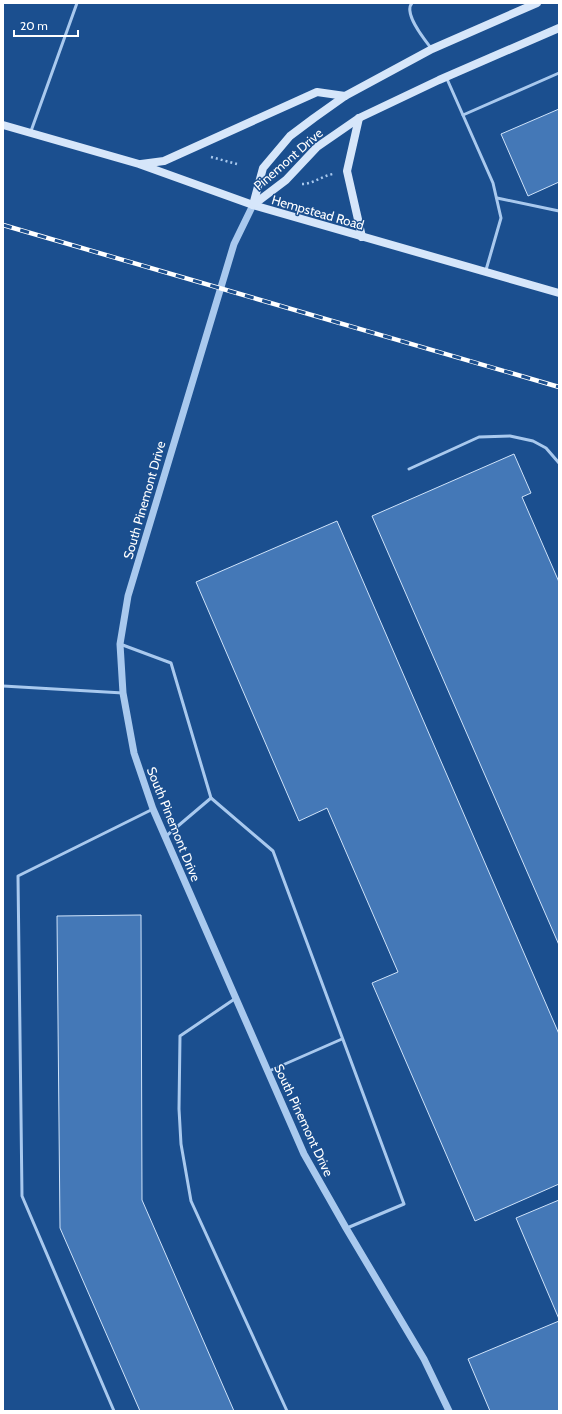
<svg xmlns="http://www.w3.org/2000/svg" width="562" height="1414" viewBox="0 0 562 1414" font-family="Cabin,sans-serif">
	<rect width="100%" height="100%" fill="#1b4f8f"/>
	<g fill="#4478b7" stroke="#cfe3fa">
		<polygon points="559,109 559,182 528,196 501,134"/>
		<polygon points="514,454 531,493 522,497 559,582 559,945 372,516"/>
		<polygon points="337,521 559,1034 559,1184 475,1221 372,983 398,972 327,808 299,821 196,582"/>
		<polygon points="141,915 142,1200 234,1411 140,1411 60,1228 57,916"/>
		<polygon points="559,1200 559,1319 516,1218"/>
		<polygon points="559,1321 559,1411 490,1411 468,1359"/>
	</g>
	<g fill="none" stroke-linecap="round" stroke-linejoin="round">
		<g stroke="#a9c9ee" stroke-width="2.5" stroke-dasharray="2 3" stroke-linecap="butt">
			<polyline points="211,157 237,164"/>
			<path d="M302,184C313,184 322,176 333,174"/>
		</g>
		<g stroke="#a9c9ee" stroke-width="3">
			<path d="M412,3C403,13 424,39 431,48"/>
			<polyline points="447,79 493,183 501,218 486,270"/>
			<polyline points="463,115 559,73"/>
			<polyline points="31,131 77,3"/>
			<polyline points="497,198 559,211"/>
			<polyline points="409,469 479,437 510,436 533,441 546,448 559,463"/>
			<polyline points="120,644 171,663 211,798"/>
			<polyline points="3,686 123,693"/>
			<polyline points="165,837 211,798 273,851 404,1204 347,1228"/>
			<polyline points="236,998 180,1036 179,1109 181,1144 191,1201 287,1411"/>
			<polyline points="269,1071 342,1039"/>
			<polyline points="114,1411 22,1196 18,876 153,809"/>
		</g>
		<polyline stroke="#a9c9ee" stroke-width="7" points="253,205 234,244 128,596 120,644 123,693 134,753 153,809 304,1154 346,1228 424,1359 449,1411"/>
		<g stroke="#d6e6fa" stroke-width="8">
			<polyline points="359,118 347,171 362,237"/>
			<polyline points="3,125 139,164 253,205 559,293"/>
			<polyline points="141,164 164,161 317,92 345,96"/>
			<polyline points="253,205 263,168 290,136 314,118 345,96 432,49 537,3"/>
			<polyline points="253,205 286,180 317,147 359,118 439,80 559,28"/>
		</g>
		<g stroke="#fff" stroke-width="4.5">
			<polyline id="rail" points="3,225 559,387"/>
		</g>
		<use href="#rail" stroke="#1b4f8f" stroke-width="3" stroke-dasharray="9" stroke-linecap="butt"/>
	</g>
	<g text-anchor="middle" stroke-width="3" stroke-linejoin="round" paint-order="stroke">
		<g font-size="13" fill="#fff" stroke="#1b4f8f">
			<text transform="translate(288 159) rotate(-41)" y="5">Pinemont Drive</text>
			<text transform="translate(318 212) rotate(16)" y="5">Hempstead Road</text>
			<text transform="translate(144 500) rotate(-74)" y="5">South Pinemont Drive</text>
			<text transform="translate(174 824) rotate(68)" y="5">South Pinemont Drive</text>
			<text transform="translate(304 1120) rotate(65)" y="5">South Pinemont Drive</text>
		</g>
	</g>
	<rect width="562" height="1414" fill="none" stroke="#ffffff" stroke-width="8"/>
	<path d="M14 30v6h64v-6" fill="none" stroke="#ffffff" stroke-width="2"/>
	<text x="20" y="30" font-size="12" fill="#ffffff" stroke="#1b4f8f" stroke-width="3" paint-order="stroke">20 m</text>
</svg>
